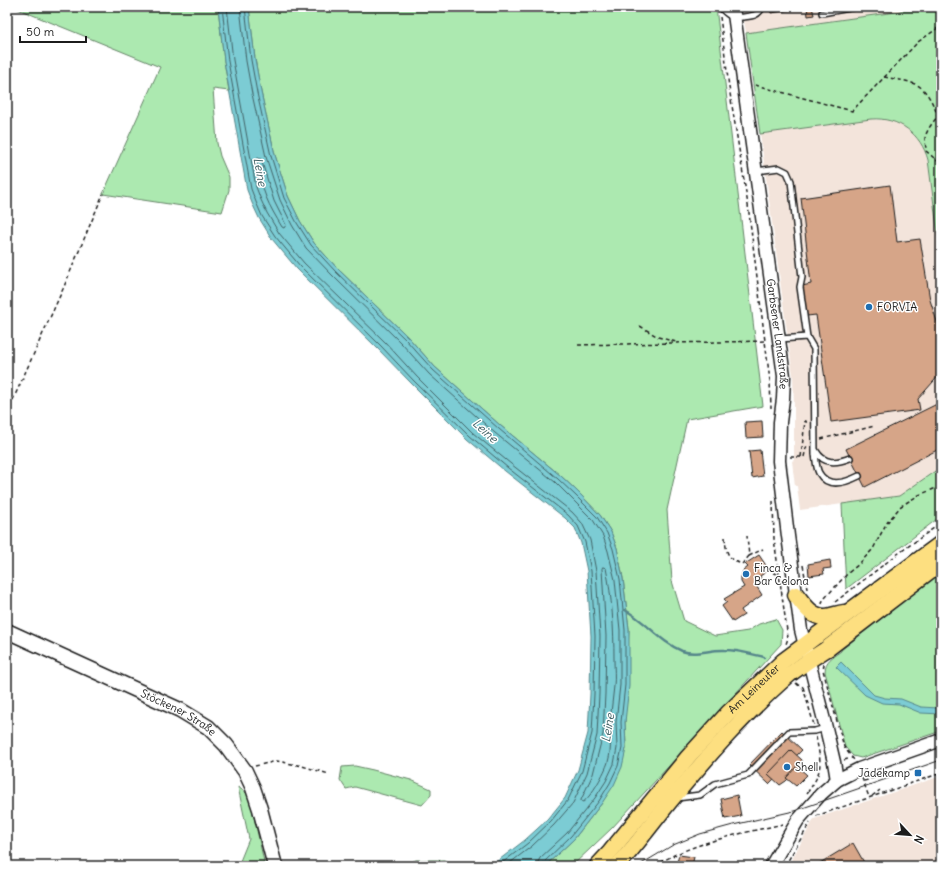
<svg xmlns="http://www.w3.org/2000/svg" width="948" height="873" viewBox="0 0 948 873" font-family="Delius,sans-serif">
	<rect width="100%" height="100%" fill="#fff"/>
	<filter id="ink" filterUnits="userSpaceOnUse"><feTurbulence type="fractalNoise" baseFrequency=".025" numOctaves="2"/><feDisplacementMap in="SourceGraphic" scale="8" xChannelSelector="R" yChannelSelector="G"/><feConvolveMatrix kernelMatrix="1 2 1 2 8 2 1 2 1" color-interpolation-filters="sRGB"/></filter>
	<g filter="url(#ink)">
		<g fill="#f3e4db">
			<polygon points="742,7 907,7 904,10 896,12 746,33"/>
			<polygon points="871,119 888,120 903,125 913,133 921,143 925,152 928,163 941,256 941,467 899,496 800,510 797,486 795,486 792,461 794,460 794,406 793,376 760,134"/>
			<polygon points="941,776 941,866 788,866 814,819"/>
		</g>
		<g fill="#ace9b0" stroke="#648266">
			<polygon points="13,7 218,7 224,61 229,91 213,89 217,143 220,156 229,177 229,190 222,212 103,194 160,67"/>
			<polygon points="249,7 716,7 763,406 687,419 667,510 672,581 684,621 715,636 748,631 759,624 776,619 782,630 781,644 612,828 572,866 545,866 574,839 602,803 626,749 625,722 629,629 623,578 617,548 611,532 600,515 579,493 561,476 501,426 435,367 408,337 338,269 314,243 300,221 288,196 275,155 261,92 255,59"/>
			<path d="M907,7H941V258L928,160C921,134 899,117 871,119L760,134L746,33L896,12L904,10Z"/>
			<polygon points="941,467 941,516 846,589 842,504 899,496"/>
			<path d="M941,572V731L861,758L853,756L845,747L825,672C825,660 833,657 841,651V650Z"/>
			<polygon points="355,766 373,770 411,780 431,789 431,795 422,805 355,787 346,789 340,780 342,767"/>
			<polygon points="238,787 249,795 265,866 238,866 249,839"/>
			<polygon points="416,860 444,860 455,866 403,866"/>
		</g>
		<g fill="#7bccd4" stroke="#55868a">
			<polygon points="218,7 249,7 255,59 261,92 275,155 288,196 300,221 314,243 338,269 408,337 435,367 501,426 561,476 579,493 600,515 611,532 617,548 623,579 629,629 629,686 625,722 626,749 622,767 614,785 602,803 574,839 545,866 491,866 525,840 548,819 565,798 578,770 588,733 590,694 591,636 587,571 581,543 575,528 565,518 505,471 467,439 411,383 378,349 297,269 272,239 259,218 252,203 247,190 224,61"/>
			<polygon points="841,662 874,695 885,698 901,699 921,707 938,708 941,706 941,714 921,713 899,704 882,703 865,695 836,667"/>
		</g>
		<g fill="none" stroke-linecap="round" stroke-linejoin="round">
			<g stroke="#426266" stroke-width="1">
				<polyline points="222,7 228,61 251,189 256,202 262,216 275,236 300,266 381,346 414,381 470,436 508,468 568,515 578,526 585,542 591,571 595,636 594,694 592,733 582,771 568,800 551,821 528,843 498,866"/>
				<polyline points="227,7 233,60 256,187 261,200 267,213 279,233 304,263 385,342 417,377 473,433 511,464 572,512 582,523 590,540 596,571 600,636 599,694 597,735 587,773 573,803 554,825 532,846 506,866"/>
				<polyline points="240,7 246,61 252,94 266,157 280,200 292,225 306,248 332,275 402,344 429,374 495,433 555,482 593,520 603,536 608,551 615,580 620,630 620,685 616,722 617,748 614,764 606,781 595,798 567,833 540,858 538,862 537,866"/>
				<polyline points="245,7 251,60 257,93 271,156 284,198 297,223 311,245 335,271 406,340 433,370 499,429 558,479 576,496 597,517 607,533 613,549 620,579 625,630 625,685 621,722 622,748 618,766 610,783 599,801 571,836 544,862 543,866"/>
				<path d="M258,158L261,159L274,201L286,225L284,228L282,227C276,217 270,207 266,197C261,185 259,172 257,160Z"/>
				<path d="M603,567L606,568C612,597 614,629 614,659C614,668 615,677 614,686C613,698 611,710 610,722C610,736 612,748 608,762C605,772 591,797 583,802L581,801V800L593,774L603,734L605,694L606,636L602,569Z"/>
			</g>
			<path stroke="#55868a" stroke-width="2.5" d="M625,610C646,621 660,642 682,651C696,656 710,649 725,650C738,650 751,654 764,657"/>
		</g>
		<g fill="#d6a588" stroke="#1c1c1c">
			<polygon points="770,7 802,7 802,8 771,13"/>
			<polygon points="807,7 812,7 814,15 808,16"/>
			<polygon points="890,185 897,242 920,239 930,300 941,334 941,373 918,399 920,410 831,422 816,315 807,316 802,286 811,284 801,198"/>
			<polygon points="941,402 941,448 865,487 846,449"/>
			<polygon points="762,421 763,437 746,438 745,422"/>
			<polygon points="760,450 763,476 752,478 749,451"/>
			<polygon points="759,555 769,570 760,576 761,580 759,584 757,587 762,595 741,610 744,615 733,622 722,606 727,602 724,599 744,587 741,582 741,577 743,571 748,567 745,564"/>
			<polygon points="830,560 831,568 823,569 824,574 809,576 808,564"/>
			<polygon points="782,731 802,750 769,784 749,765"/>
			<polygon points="791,750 802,760 802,765 786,781 780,785 768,774"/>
			<polygon points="797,766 807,775 796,786 786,778"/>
			<polygon points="737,795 741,816 725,819 721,799"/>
			<polygon points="853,843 866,866 815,866"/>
			<polygon points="679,855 694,857 692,866 676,866"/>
		</g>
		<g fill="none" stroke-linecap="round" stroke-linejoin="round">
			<g stroke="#1c1c1c" stroke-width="8">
				<g id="service">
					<path d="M720,7C724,11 727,15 733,17C736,18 740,17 743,17C751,16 759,16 762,7"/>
					<polyline points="822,13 855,7"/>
					<polyline points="756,171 779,168 787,172 791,181 802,277 800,287 807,337"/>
					<path d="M780,339L807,337L814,349L815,454C816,460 816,467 819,473C828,489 847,482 859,476"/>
					<path d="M816,451C824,465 837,463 850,458"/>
					<polyline points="677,798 700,795 715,784 748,775 789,732 815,731 826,728"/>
				</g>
			</g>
			<g stroke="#1c1c1c" stroke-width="15">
				<g id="tertiary">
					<path id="s1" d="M733,7L784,376L783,399L780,422L779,461L788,536L801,630L826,728L834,762L837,780"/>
					<polyline points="771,866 798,820 821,794 837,780 859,769 941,740"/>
				</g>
			</g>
			<g stroke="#1c1c1c" stroke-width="17">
				<g id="secondary">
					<path id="s2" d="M7,631L180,710L208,727L226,745L245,771L253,788L260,809L275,866"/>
				</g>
			</g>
			<g stroke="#1c1c1c" stroke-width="18">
				<g id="primary">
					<path id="s3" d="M597,866L610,852L688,757L728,713L783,661L818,635"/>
					<path d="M617,866C636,846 653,822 671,800C707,757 747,711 790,674C802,665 815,656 828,648"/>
				</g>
			</g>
			<g stroke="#1c1c1c" stroke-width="19">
				<g id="trunk">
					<path d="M796,595C803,604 812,618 826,617C832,616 838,614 844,613"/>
					<polyline points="818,635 941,544"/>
					<polyline points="828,648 941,562"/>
				</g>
			</g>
			<g stroke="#1c1c1c" stroke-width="1.5" stroke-dasharray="4 3" stroke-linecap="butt">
				<polyline points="940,7 941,11"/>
				<polyline points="720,17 729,87 748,205 770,381 771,408"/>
				<path d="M884,77C894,79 905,80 915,84C927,89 933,104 938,116"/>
				<polyline points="755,85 852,111 918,42 941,26"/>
				<path d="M941,114C935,118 926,131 925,138C925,142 926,147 926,151L941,164"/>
				<polyline points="640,326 658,337 676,342"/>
				<polyline points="578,345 766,341"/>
				<polyline points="7,413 63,289 103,194"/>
				<polyline points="821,439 875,426"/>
				<polyline points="790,457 804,457 806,448 807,446"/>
				<polyline points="801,457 805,421 806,421 807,425"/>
				<polyline points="773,501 774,539 788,638 786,644"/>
				<path d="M725,537C726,552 727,559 742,564L749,556L747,536"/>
				<polyline points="749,556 763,549"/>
				<polyline points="803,565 807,589"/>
				<polyline points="773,573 779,574"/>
				<polyline points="835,602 899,553 941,523"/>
				<polyline points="822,604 823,600 848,573 859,564 873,549 886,524 901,506 919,495 941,486"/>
				<polyline points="824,664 823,670 844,747 854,760"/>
				<polyline points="796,683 798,685 803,687"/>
				<polyline points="803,687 814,725"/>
				<polyline points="844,760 852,758"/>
				<polyline points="255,766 277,761 302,766 329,774"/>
				<polyline points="862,778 869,797"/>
				<polyline points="864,781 876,777"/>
				<path d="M807,793C824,770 821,763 816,737"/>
				<polyline points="872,796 880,790"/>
				<polyline points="816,816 941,773"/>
				<path d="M654,866C693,842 739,834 783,824"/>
				<polyline points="785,866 810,823"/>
			</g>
			<use href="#service" stroke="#fff" stroke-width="5"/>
			<use href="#tertiary" stroke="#fff" stroke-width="12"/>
			<use href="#secondary" stroke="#fff" stroke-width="14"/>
			<use href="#primary" stroke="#fddf80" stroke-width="15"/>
			<use href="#trunk" stroke="#fddf80" stroke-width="16"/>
			<polyline stroke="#1c1c1c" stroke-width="1" points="638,866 673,845 700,834 733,825 794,811 941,760"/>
		</g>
	</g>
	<g fill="#1f6fb2" stroke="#fff" stroke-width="1.5">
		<circle cx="869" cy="307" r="4"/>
		<circle cx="746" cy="574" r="4"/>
		<circle cx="787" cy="767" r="4"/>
		<rect x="914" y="769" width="8" height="8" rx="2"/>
	</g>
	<g text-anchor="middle" stroke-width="3" stroke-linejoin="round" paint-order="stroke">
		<g font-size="11" fill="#1c1c1c" stroke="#fff" text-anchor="start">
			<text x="877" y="311">FORVIA</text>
			<text x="754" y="572">Finca &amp;<tspan x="754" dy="13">Bar Celona</tspan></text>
			<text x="795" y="771">Shell</text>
			<text x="910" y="777" text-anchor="end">Jädekamp</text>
		</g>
		<g font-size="11" fill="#1c1c1c" stroke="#fff">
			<text dy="4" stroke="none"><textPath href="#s1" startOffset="330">Garbsener Landstraße</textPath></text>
			<text dy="4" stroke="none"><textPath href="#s3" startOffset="237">Am Leineufer</textPath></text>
			<text dy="4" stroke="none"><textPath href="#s2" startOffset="190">Stöckener Straße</textPath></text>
		</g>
		<g font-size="12" font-style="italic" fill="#426266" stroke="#fff">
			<text transform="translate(260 172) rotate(80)" y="4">Leine</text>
			<text transform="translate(485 431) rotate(42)" y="4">Leine</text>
			<text transform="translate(608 728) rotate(-81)" y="4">Leine</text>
		</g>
	</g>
	<rect width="948" height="873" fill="none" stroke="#fff" stroke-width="24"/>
	<rect x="12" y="12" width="924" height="849" fill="none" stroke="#1c1c1c" stroke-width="1.5" filter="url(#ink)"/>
	<g transform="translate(910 835) rotate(116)" stroke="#ffffff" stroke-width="3" paint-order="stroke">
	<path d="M0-3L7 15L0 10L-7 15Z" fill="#1c1c1c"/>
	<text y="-6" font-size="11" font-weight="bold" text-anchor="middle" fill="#1c1c1c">N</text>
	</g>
	<path d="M20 36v6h66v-6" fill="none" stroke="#1c1c1c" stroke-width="2"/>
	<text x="26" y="36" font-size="12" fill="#1c1c1c" stroke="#ffffff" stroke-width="3" paint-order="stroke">50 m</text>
</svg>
